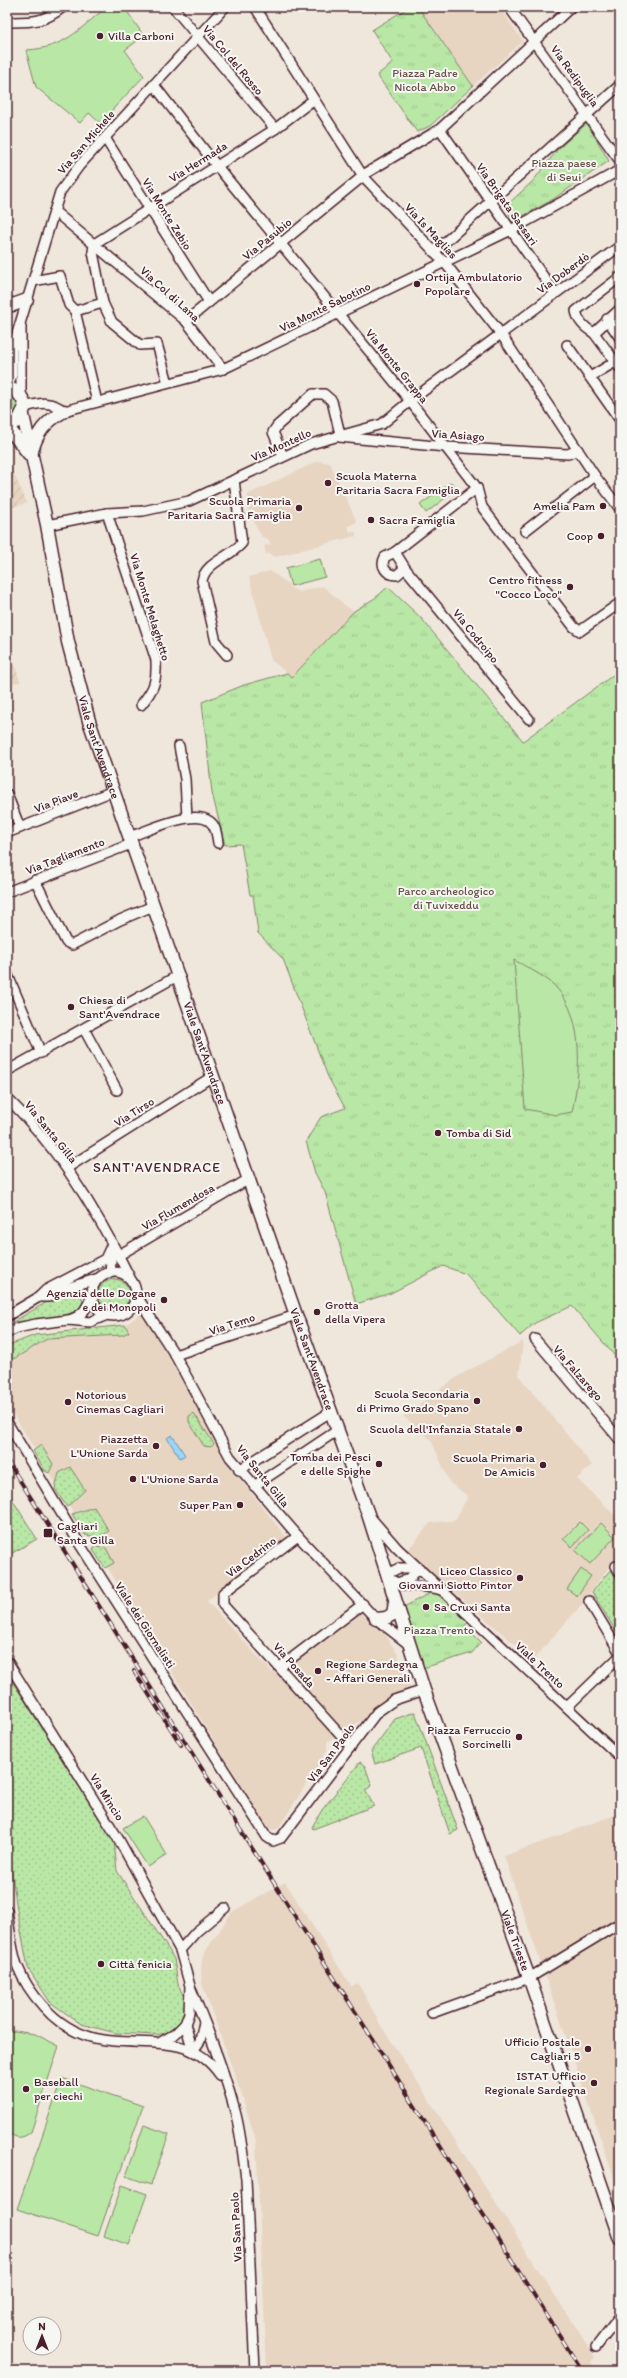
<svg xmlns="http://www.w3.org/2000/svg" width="627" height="2378" viewBox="0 0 627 2378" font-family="Itim,sans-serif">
	<defs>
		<pattern id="industrial-furrows" width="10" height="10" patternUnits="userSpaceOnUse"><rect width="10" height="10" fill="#e7d5c2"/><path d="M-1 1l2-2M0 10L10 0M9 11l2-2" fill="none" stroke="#c8b6a7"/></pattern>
		<pattern id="grass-dots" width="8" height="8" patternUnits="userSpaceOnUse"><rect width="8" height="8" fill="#b9e7a6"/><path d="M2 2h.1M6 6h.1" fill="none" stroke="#a1c68f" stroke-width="1.8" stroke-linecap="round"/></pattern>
		<pattern id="park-tufts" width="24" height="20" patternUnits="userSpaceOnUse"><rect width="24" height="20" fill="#b9e7a6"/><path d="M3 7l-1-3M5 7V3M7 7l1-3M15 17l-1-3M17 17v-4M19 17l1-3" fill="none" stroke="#a1c68f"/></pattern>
		<pattern id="water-ripples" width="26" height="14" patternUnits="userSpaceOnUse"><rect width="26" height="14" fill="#98d8fa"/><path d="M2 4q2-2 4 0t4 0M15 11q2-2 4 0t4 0" fill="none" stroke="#84b9d6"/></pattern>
	</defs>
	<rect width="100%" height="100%" fill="#efe7dc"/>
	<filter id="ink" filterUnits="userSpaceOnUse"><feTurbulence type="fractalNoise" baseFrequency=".025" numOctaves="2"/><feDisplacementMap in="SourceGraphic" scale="8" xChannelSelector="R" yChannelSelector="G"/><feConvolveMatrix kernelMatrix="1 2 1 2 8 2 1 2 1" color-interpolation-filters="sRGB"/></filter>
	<g filter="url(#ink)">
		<g fill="#e7d5c2">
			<polygon points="418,7 499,7 523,41 473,86"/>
			<polygon points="318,461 330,463 357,522 348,526 350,532 356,532 356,536 275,557 269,553 266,555 264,546 271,544 268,539 262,537 254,523 255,518 252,510 248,511 246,506 251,502 247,495"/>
			<polygon points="270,571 290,585 289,587 299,592 323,586 347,607 354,611 292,677 271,660 249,577"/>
			<polygon points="142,1313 241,1480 287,1538 207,1601 273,1673 353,1608 382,1629 398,1655 411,1690 327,1742 327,1751 278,1829 272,1830 267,1827 7,1404 7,1346 35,1335 125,1325"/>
			<polygon points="523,1341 519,1376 592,1465 577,1479 620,1520 620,1552 583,1603 533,1660 407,1551 430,1523 455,1520 468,1496 450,1483 431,1440 403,1416 460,1375"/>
			<polygon points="620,1813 620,2195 504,1856"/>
			<polygon points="285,1882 351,1986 358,1983 380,2024 595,2357 591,2362 597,2371 267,2371 256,2141 240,2090 202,1984 201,1970 202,1959 207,1949 232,1912"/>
		</g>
		<g fill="url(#industrial-furrows)">
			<polygon points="7,459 27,503 11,508 11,575 7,576"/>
			<polygon points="7,641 20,681 7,686"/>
		</g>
		<g fill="url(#grass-dots)" stroke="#828368">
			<polygon points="7,394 16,400 18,406 15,412 7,416"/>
			<circle cx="114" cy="1295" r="16"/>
			<path d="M70,1292L79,1294C101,1318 25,1320 13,1322L52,1299Z"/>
			<polygon points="125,1325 129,1332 122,1335 47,1339 7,1363 7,1346 35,1335"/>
			<polygon points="194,1413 214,1444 211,1447 204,1446 189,1422 189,1416"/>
			<polygon points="41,1445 53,1464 49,1473 45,1471 33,1451"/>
			<polygon points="70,1467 85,1490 67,1507 55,1489 59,1473"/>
			<polygon points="7,1491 37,1539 7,1556"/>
			<polygon points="94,1507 109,1531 100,1537 85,1535 72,1514"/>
			<polygon points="94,1547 106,1548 114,1563 105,1568 93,1550"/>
			<polygon points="611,1569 620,1586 620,1638 592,1592"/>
			<polygon points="7,1673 114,1841 117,1871 169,1950 174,1959 178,1984 185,2000 183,2017 179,2024 166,2033 156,2035 116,2033 81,2024 50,2002 28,1968 17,1910 7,1838"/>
			<polygon points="415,1712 458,1830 450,1834 421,1748 375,1764 371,1751 395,1719"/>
			<polygon points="360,1762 365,1766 372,1786 365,1790 374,1806 313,1829 312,1827 322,1810"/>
		</g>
		<g fill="url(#park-tufts)" stroke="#828368">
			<polygon points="409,7 418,7 473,86 430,126 417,132 377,75 393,63 372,30"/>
			<polygon points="587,123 609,161 552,200 512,222 506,206 533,181 558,149"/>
			<polygon points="388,587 421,618 523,741 620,670 620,1362 572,1306 535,1323 520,1336 466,1274 443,1266 391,1293 356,1304 325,1192 315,1173 306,1141 321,1117 345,1108 328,1077 283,959 258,933 253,895 250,895 241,844 225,845 212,793 202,702 244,685 287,673 292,677 354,611 375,598"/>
			<polygon points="435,1590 469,1621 465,1626 481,1642 472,1653 423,1668 404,1607"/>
		</g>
		<g fill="#b9e7a6" stroke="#828368">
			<path d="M107,7H124L144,36L125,50L144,76L100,123L89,113L80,123L36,87L26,50C66,48 77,30 107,7Z"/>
			<polygon points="451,482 457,489 426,513 420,505"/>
			<polygon points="320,559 325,577 291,586 286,568"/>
			<path d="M514,960C525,966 538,973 548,980C586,1009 581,1072 572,1112L556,1115L525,1109Z"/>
			<polygon points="580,1522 588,1530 572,1547 563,1539"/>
			<polygon points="601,1523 615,1537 590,1564 575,1550"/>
			<polygon points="581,1569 591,1576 577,1596 567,1589"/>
			<polygon points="143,1816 167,1855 148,1867 123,1828"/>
			<path d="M15,2031L35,2034L59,2046L31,2132C22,2139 17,2139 7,2132V2032Z"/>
			<polygon points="62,2078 143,2106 98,2236 17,2209"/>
			<polygon points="144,2125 169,2134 151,2185 126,2176"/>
			<polygon points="122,2185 147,2194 129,2245 104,2236"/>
		</g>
		<polygon fill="url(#water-ripples)" stroke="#798ea7" points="172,1435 185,1455 180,1458 167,1438"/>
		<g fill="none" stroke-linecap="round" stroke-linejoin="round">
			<g stroke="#4a1f2b" stroke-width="12">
				<g id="minor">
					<polyline points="173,7 275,129"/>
					<polyline points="255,7 363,176 445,263 501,334 595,476 620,509"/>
					<polyline points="509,7 620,161"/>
					<path d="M7,22C32,22 43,23 63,7"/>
					<polyline points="154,85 216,165 410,401 477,488 482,507 574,627 580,631 620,603"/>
					<polyline points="440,129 555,293"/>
					<polyline points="105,138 209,302"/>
					<polyline points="54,211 186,321 223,369"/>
					<polyline points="434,252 620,85"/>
					<polyline points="33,281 60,276 69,305 75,311 97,402"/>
					<polyline points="620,309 594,333 620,368"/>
					<polyline points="75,311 103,303"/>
					<polyline points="607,319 620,338"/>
					<polyline points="186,321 368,172 440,129 571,7"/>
					<path d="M594,333C585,328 578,322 576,311L620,277"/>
					<polyline points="567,345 620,420"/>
					<polyline points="590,377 615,362"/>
					<polyline points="168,383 157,344 140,345 112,322 103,303 93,252 94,244 275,129 313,100"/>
					<polyline points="8,388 12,375 12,350 60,192 79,166 225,7"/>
					<polyline points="21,395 21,327"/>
					<path d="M25,407C40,403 51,400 64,411L223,369L511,230L620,170"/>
					<polyline points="339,437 446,447 568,454 578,450"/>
					<polyline points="283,456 273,432 277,426 313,394 324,394 332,401 340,434"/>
					<polyline points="477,488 395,552 405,568 529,719"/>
					<path d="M107,513L156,660C157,682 154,689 141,705"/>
					<polyline points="47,525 107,513 143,511 189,501 311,444 382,424 410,401 620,246"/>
					<polyline points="525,531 595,476"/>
					<path d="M395,552L385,557C380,566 386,575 397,575L405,568"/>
					<path d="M227,655L216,642L202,581C205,562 231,557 242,543L234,480"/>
					<polyline points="179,746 185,779 187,818"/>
					<polyline points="7,794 20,828"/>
					<polyline points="7,833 113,791"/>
					<path d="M129,837C147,831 193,809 209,821C216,825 217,836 218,843"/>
					<polyline points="35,880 66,942 72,945 120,920 153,906"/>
					<polyline points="7,892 131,844"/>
					<polyline points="7,973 41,1053"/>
					<polyline points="84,1029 117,1090"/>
					<polyline points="7,1071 179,975"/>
					<path d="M7,1098C60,1149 100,1216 132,1282"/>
					<polyline points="67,1168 213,1076"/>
					<polyline points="119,1255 249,1179"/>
					<circle cx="114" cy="1294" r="22"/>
					<polyline points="110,1273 112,1249"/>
					<polyline points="136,1295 175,1355 230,1457 298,1536 376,1619 407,1643"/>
					<polyline points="39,1297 46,1290 105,1259 112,1244"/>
					<polyline points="7,1316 39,1297 49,1297 61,1290 99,1278"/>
					<path d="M69,1320C83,1316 87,1308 92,1295"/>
					<polyline points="7,1333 17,1328 36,1324 68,1320 90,1322 107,1315"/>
					<polyline points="535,1339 620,1440"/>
					<polyline points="175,1355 296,1315"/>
					<polyline points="7,1422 79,1543 267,1837 273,1841 281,1838 377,1712 394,1700 424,1690"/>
					<polyline points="239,1470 332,1411"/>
					<polyline points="254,1486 338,1430"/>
					<polyline points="371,1518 397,1548 620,1757"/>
					<polyline points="298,1536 223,1593 223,1605 351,1747"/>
					<polyline points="616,1566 620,1573"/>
					<polyline points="387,1574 399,1568 419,1568"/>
					<path d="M389,1579C406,1589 423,1584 441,1590"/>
					<polyline points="397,1583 409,1579 419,1568"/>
					<polyline points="589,1601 620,1653"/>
					<polyline points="7,1661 119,1840 180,1950 190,1986 189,2013 185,2024 175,2034 161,2042"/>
					<polyline points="280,1667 363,1604"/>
					<polyline points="567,1707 620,1656"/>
					<path d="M7,1911C10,1929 11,1948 17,1965C23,1980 32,1994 43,2006C56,2021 74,2033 94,2038C139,2049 189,2029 220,2075"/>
					<polyline points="180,1950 196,1932 225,1908"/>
					<path d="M191,1989C208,2029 224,2070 235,2111C241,2133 243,2156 246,2179L255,2371"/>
					<polyline points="432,2013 529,1978 620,1923"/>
					<polyline points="185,2024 193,2051"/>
					<polyline points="193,2051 200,2041 204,2022"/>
					<polyline points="596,2347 620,2316"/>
				</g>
			</g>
			<g stroke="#4a1f2b" stroke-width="15">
				<g id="major">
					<polyline points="7,302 13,305 27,300"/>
					<path d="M7,388C18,390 23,397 25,407L18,421L7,426"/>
					<path id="s1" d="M23,415L47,525L68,642L89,721L296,1315L368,1514L424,1690L531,1983L620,2239"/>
					<polyline points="7,426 29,454"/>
					<path d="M31,455C36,433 45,422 64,411"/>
					<polyline points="376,1619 386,1618 393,1614 395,1602"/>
				</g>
			</g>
			<use href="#minor" stroke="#f6f6f2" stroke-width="9"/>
			<use href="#major" stroke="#f6f6f2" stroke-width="12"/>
			<g stroke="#4a1f2b" stroke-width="4">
				<g id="rail">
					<polyline points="7,1460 582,2371"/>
					<polyline points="134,1671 181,1745"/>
				</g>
			</g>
			<use href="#rail" stroke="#f6f6f2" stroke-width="2.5" stroke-dasharray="8" stroke-linecap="butt"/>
		</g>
	</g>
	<g fill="#4a1f2b" stroke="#f6f6f2" stroke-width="1.5">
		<circle cx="100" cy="36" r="4"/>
		<circle cx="417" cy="284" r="4"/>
		<circle cx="328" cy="483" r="4"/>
		<circle cx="603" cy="506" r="4"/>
		<circle cx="299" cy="508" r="4"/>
		<circle cx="371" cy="520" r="4"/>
		<circle cx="601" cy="536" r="4"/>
		<circle cx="570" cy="587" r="4"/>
		<circle cx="71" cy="1007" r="4"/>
		<circle cx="438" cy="1133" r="4"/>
		<circle cx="164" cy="1300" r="4"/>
		<circle cx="317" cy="1312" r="4"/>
		<circle cx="477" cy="1401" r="4"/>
		<circle cx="68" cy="1402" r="4"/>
		<circle cx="519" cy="1429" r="4"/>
		<circle cx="156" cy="1446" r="4"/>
		<circle cx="379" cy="1464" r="4"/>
		<circle cx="543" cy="1465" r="4"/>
		<circle cx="133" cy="1479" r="4"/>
		<circle cx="240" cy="1505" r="4"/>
		<rect x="43" y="1528" width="10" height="10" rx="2"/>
		<circle cx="520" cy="1578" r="4"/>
		<circle cx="426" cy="1607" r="4"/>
		<circle cx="318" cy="1671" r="4"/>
		<circle cx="519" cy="1737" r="4"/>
		<circle cx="101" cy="1964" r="4"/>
		<circle cx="588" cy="2049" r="4"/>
		<circle cx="594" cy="2083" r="4"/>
		<circle cx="26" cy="2089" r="4"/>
	</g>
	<g text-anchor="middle" stroke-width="4" stroke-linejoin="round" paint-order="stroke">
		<g font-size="12" fill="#4a1f2b" stroke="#f6f6f2" text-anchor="end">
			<text x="108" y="40" text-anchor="start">Villa Carboni</text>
			<text x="425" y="281" text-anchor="start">Ortija Ambulatorio<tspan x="425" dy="14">Popolare</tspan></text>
			<text x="336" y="480" text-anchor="start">Scuola Materna<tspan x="336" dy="14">Paritaria Sacra Famiglia</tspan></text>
			<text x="291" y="505">Scuola Primaria<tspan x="291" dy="14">Paritaria Sacra Famiglia</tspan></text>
			<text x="595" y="510">Amelia Pam</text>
			<text x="379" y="524" text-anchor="start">Sacra Famiglia</text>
			<text x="593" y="540">Coop</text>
			<text x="562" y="584">Centro fitness<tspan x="562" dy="14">"Cocco Loco"</tspan></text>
			<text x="79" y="1004" text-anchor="start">Chiesa di<tspan x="79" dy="14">Sant'Avendrace</tspan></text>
			<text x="446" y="1137" text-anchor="start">Tomba di Sid</text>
			<text x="156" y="1297">Agenzia delle Dogane<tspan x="156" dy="14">e dei Monopoli</tspan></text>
			<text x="325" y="1309" text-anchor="start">Grotta<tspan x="325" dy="14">della Vipera</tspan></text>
			<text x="469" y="1398">Scuola Secondaria<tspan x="469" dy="14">di Primo Grado Spano</tspan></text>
			<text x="76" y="1399" text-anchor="start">Notorious<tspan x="76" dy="14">Cinemas Cagliari</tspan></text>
			<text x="511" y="1433">Scuola dell'Infanzia Statale</text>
			<text x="148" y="1443">Piazzetta<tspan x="148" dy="14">L'Unione Sarda</tspan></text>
			<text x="371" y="1461">Tomba dei Pesci<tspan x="371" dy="14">e delle Spighe</tspan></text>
			<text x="535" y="1462">Scuola Primaria<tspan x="535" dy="14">De Amicis</tspan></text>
			<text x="141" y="1483" text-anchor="start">L'Unione Sarda</text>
			<text x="232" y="1509">Super Pan</text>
			<text x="57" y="1530" text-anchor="start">Cagliari<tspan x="57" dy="14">Santa Gilla</tspan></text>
			<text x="512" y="1575">Liceo Classico<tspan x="512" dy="14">Giovanni Siotto Pintor</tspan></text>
			<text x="434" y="1611" text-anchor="start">Sa Cruxi Santa</text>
			<text x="326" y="1668" text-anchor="start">Regione Sardegna<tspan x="326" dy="14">- Affari Generali</tspan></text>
			<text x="511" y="1734">Piazza Ferruccio<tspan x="511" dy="14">Sorcinelli</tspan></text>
			<text x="109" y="1968" text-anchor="start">Città fenicia</text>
			<text x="580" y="2046">Ufficio Postale<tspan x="580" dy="14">Cagliari 5</tspan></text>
			<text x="586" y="2080">ISTAT Ufficio<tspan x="586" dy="14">Regionale Sardegna</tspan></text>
			<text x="34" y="2086" text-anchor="start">Baseball<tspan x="34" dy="14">per ciechi</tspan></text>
		</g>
		<g font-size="12" fill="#4a1f2b" stroke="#f6f6f2">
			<text transform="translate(233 60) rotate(50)" y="4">Via Col del Rosso</text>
			<text transform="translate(575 76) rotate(54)" y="4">Via Redipuglia</text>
			<text transform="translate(86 142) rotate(-49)" y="4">Via San Michele</text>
			<text transform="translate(198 162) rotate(-32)" y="4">Via Hermada</text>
			<text transform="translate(507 204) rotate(55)" y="4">Via Brigata Sassari</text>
			<text transform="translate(167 214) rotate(58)" y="4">Via Monte Zebio</text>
			<text transform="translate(431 231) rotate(47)" y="4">Via Is Maglias</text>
			<text transform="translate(267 239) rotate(-39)" y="4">Via Pasubio</text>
			<text transform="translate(563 273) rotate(-36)" y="4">Via Doberdò</text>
			<text transform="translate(170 294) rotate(42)" y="4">Via Col di Lana</text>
			<text transform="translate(325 307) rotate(-26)" y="4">Via Monte Sabotino</text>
			<text transform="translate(397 366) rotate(51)" y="4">Via Monte Grappa</text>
			<text transform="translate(458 435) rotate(4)" y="4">Via Asiago</text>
			<text transform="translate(281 445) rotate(-24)" y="4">Via Montello</text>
			<text transform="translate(150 607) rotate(73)" y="4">Via Monte Melaghetto</text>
			<text transform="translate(476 636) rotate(51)" y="4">Via Codroipo</text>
			<text dy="4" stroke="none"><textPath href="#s1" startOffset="341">Viale Sant'Avendrace</textPath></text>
			<text transform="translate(56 801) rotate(-21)" y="4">Via Piave</text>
			<text transform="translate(65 856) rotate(-21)" y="4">Via Tagliamento</text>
			<text dy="4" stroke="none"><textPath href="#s1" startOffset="665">Viale Sant'Avendrace</textPath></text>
			<text transform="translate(134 1112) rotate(-32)" y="4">Via Tirso</text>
			<text transform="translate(51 1132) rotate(51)" y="4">Via Santa Gilla</text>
			<text transform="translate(178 1207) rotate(-30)" y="4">Via Flumendosa</text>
			<text transform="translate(232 1324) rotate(-18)" y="4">Via Temo</text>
			<text dy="4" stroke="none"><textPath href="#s1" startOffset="989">Viale Sant'Avendrace</textPath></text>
			<text transform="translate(578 1373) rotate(49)" y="4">Via Falzarego</text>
			<text transform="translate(263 1476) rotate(51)" y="4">Via Santa Gilla</text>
			<text transform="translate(251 1557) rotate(-37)" y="4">Via Cedrino</text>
			<text transform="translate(145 1625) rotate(57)" y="4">Viale dei Giornalisti</text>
			<text transform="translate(294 1665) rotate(48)" y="4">Via Posada</text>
			<text transform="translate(540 1665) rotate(43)" y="4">Viale Trento</text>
			<text transform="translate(331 1753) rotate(-53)" y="4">Via San Paolo</text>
			<text transform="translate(107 1797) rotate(58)" y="4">Via Mincio</text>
			<text dy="4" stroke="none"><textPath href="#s1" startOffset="1605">Viale Trieste</textPath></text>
			<text transform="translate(236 2227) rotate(-93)" y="4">Via San Paolo</text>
		</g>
		<g font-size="12" fill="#66514a" stroke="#f6f6f2">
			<text x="425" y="77">Piazza Padre<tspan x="425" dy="14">Nicola Abbo</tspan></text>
			<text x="564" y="167">Piazza paese<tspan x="564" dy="14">di Seui</tspan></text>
			<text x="446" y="895">Parco archeologico<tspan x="446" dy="14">di Tuvixeddu</tspan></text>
			<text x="439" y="1634">Piazza Trento</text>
		</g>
		<g font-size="14" letter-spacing="1" fill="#4a1f2b" stroke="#f6f6f2">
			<text x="157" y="1172">SANT'AVENDRACE</text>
		</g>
	</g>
	<rect width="627" height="2378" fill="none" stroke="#f6f6f2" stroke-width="24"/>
	<rect x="12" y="12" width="603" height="2354" fill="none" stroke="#4a1f2b" stroke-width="1.5" filter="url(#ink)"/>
	<g transform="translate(42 2336)"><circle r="19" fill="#f6f6f2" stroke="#b1a0a2"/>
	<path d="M0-3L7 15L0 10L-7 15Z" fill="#4a1f2b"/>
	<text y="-6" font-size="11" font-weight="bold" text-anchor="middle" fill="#4a1f2b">N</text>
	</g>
</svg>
